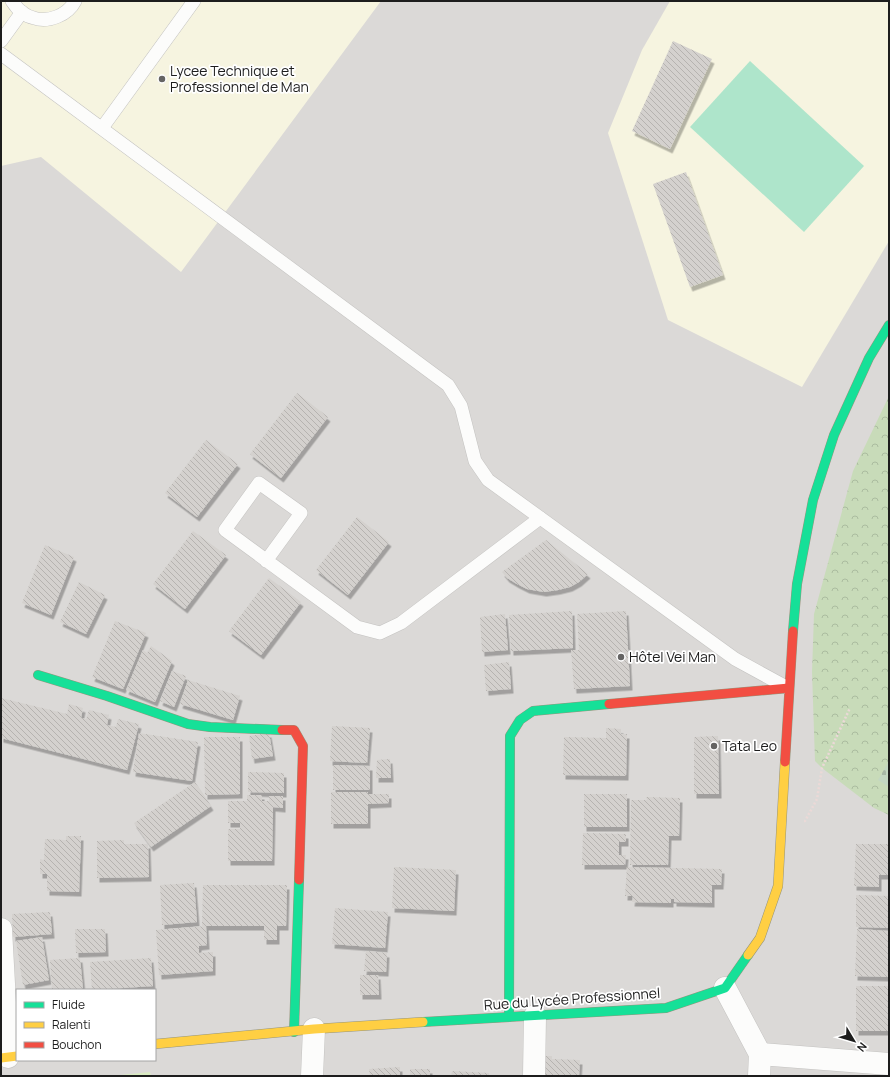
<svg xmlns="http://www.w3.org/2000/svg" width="890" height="1077" viewBox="0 0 890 1077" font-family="Manrope,sans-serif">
	<defs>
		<pattern id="forest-crowns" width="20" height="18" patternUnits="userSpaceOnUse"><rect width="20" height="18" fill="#c8dbb9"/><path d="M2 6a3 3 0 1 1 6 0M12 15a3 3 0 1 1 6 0" fill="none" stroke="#abbc9f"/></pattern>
		<pattern id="cemetery-stones" width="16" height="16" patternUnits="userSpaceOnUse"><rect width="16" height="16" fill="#c3d7c2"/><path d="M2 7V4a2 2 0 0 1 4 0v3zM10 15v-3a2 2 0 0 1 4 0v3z" fill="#a7b8a6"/></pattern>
		<pattern id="building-back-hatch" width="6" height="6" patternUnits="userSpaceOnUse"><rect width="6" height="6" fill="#d4d1ce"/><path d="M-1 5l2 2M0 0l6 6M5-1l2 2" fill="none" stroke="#b6b3b0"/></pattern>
		<filter id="shadow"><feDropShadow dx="2.5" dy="4.5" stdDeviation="0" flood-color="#0004"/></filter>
	</defs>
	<rect width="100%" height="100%" fill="#ece9e5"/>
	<path fill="#dbd9d7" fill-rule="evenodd" d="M1,1H889V1076H151L150,1073L111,1076H1ZM17,990H155V1060H17Z"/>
	<g fill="#f6f4e0">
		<polygon points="1,1 381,1 181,272 41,157 1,166"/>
		<polygon points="670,1 889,1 889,241 802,387 668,320 608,133 642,50"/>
	</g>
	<polygon fill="#daebc2" points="150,1072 151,1076 111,1076"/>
	<polygon fill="url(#forest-crowns)" points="889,396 889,815 874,808 822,768 815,761 812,672 814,614 853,471"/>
	<polygon fill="url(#cemetery-stones)" points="889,761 889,787 878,780"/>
	<polygon fill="#aee5cb" points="750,61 864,166 804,232 690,127"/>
	<g fill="url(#building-back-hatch)" filter="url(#shadow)">
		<polygon points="673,41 712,59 670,149 632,131"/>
		<polygon points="686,172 723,275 690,287 653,184"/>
		<polygon points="297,393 328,417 281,478 250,454"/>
		<polygon points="206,440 238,464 197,517 165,493"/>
		<polygon points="357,517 389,542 348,595 316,570"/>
		<polygon points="193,531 226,555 185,609 153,584"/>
		<polygon points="546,540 588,574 579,582 570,587 558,590 544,592 527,589 517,584 507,578 502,572"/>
		<polygon points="45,545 74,557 51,615 22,603"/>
		<polygon points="269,578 301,602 261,655 229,631"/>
		<polygon points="79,582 105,595 86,634 60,622"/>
		<polygon points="572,611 573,648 511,651 509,615"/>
		<polygon points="626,611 630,686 574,689 571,650 579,650 577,614"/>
		<polygon points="505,614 508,650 482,652 480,617"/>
		<polygon points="115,621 146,633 123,689 92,677"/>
		<polygon points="151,646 172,661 155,702 126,690 143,650 147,653"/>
		<polygon points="509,662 511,689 486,691 484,665"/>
		<polygon points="172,671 186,676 174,707 160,701"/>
		<polygon points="188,680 240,696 233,720 180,704"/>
		<polygon points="1,698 67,714 69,704 83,708 81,718 86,719 89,710 109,715 107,725 116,727 118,719 139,724 127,770 1,738"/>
		<polygon points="332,726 370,728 367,763 330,761"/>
		<polygon points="606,728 621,729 621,734 627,734 626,776 563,775 564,737 606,738"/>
		<polygon points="139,733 198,742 192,781 133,772"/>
		<polygon points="269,733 273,756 252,759 249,736"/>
		<polygon points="718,736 719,794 694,794 694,737"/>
		<polygon points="204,737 240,737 240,794 205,795"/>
		<polygon points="390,759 391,778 376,778 377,760"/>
		<polygon points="333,765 370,766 370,790 333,790"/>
		<polygon points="248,772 284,773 284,793 248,792"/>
		<polygon points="195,782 211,806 151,847 134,823"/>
		<polygon points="331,792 368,792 368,794 389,794 389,803 368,804 368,824 331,824"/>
		<rect x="584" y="794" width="43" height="33"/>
		<polygon points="247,795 262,795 262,801 269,801 269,796 283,796 283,808 273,807 272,861 228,861 228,829 240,829 240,823 228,823 228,801 247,801"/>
		<polygon points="646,797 680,798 679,836 669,836 668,865 630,865 631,800 647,800"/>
		<polygon points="583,833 626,834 626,842 619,842 619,855 626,855 625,865 582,865"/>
		<polygon points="66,836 81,836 79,892 47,891 47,874 40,874 40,859 44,860 45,839 66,840"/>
		<polygon points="124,840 124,844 148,844 149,877 97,878 97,841"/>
		<polygon points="856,844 889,844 889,875 879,875 879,887 854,886"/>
		<polygon points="394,867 456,870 454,911 392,908"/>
		<polygon points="627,867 722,869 721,885 712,885 712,903 674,902 674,899 671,899 671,903 632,902 633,896 625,896"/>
		<polygon points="194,883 197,922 162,925 160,885"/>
		<polygon points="203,885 287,885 286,926 277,926 277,940 264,940 264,926 202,926"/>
		<polygon points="856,895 889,896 889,928 856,927"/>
		<polygon points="335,908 388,912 385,948 332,944"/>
		<polygon points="50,912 52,934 13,937 12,914"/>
		<polygon points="206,926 207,945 199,946 199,953 213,952 213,971 159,975 156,930"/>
		<polygon points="75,929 105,929 106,952 76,953"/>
		<polygon points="857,929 889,931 889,977 855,976"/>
		<polygon points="42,937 49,980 23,985 16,941"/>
		<polygon points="366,951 387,953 386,972 364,971"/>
		<polygon points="80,958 83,990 52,990 50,960"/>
		<polygon points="151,958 153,986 92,990 90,962"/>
		<polygon points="360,975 378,975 379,995 360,995"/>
		<rect x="856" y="986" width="33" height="45"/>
		<polygon points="540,1056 552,1056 552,1059 580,1060 579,1076 540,1076"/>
		<polygon points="400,1067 400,1076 370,1076 369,1069"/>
		<rect x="410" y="1069" width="20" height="7"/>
		<polygon points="452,1071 489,1073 489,1076 451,1076"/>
	</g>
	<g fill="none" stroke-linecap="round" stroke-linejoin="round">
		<g stroke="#c4c3c1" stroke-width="14">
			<g id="lane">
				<path d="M12,1C17,9 25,16 34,18C48,23 68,15 75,1"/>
				<polyline points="1,41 22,12"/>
				<polyline points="1,54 448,385 461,406 475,461 488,480 735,659 786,687"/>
				<polyline points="102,128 194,1"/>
				<polyline points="266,561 301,513 259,483 225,530 357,627 380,633 401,623 540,518"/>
			</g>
		</g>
		<g stroke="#c4c3c1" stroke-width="23">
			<g id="street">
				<polyline points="1,929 8,1057"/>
				<polyline points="725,988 760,1054 759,1076"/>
				<polyline points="760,1054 889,1064"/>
				<polyline points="312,1076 314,1029"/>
				<polyline points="534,1076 535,1016"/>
			</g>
		</g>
		<g stroke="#96957c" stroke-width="10">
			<g id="fast">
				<polyline points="793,631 797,584 813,500 834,435 869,358 889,325"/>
				<polyline points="38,675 107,696 188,724 210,727 282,730"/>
				<polyline points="509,1017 510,736 520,720 533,711 609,704"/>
				<polyline points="423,1022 666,1008 725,988 748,955"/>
				<polyline points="294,1032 299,880"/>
			</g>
		</g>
		<g stroke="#96957c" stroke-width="10">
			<g id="slow">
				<polyline points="748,955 760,938 778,886 785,762"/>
				<polyline points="155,1044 314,1029 423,1022"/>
				<polyline points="1,1058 17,1056"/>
			</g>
		</g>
		<g stroke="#96957c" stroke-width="10">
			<g id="jam">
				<polyline points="609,704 789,688"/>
				<polyline points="282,730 294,730 303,746 299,880"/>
				<polyline points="785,762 793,631"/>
			</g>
		</g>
		<polyline stroke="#ebd9d7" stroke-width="2.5" stroke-dasharray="2 2" stroke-linecap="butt" points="804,821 805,821 817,799 822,768 850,708"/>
		<use href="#lane" stroke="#fcfcfb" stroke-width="13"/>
		<use href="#street" stroke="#fcfcfb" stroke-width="22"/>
		<use href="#fast" stroke="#16e098" stroke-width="9"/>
		<use href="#slow" stroke="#ffcf43" stroke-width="9"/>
		<use href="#jam" stroke="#f24e42" stroke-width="9"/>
	</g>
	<g fill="#656463" stroke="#fff" stroke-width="1.5">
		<circle cx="162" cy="79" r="4"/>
		<circle cx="621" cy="657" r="4"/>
		<circle cx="714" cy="746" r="4"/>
	</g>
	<g text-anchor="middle" stroke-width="3.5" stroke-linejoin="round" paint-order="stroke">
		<g font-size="14" fill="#1d1d1d" stroke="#fff" text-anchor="start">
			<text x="170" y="76">Lycee Technique et<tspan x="170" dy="16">Professionnel de Man</tspan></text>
			<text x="629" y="662">Hôtel Vei Man</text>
			<text x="722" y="751">Tata Leo</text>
		</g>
		<g font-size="14" fill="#1d1d1d" stroke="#fff">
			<text transform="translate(572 999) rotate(-4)" y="5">Rue du Lycée Professionnel</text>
		</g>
	</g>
	<rect width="890" height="1077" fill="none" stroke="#1d1d1d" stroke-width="4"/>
	<rect x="16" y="989" width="140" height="72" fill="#ffffff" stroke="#a5a5a5"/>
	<rect x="24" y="1002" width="20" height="6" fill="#16e098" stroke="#a5a5a5"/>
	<text x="52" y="1009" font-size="12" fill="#1d1d1d">Fluide</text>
	<rect x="24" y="1022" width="20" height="6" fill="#ffcf43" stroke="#a5a5a5"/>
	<text x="52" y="1029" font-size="12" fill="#1d1d1d">Ralenti</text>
	<rect x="24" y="1042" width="20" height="6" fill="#f24e42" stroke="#a5a5a5"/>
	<text x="52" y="1049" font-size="12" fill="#1d1d1d">Bouchon</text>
	<g transform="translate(854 1041) rotate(128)" stroke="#ffffff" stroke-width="3" paint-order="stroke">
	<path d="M0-3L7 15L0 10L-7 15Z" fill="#1d1d1d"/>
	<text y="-6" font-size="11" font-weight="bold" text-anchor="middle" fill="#1d1d1d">N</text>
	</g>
</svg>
